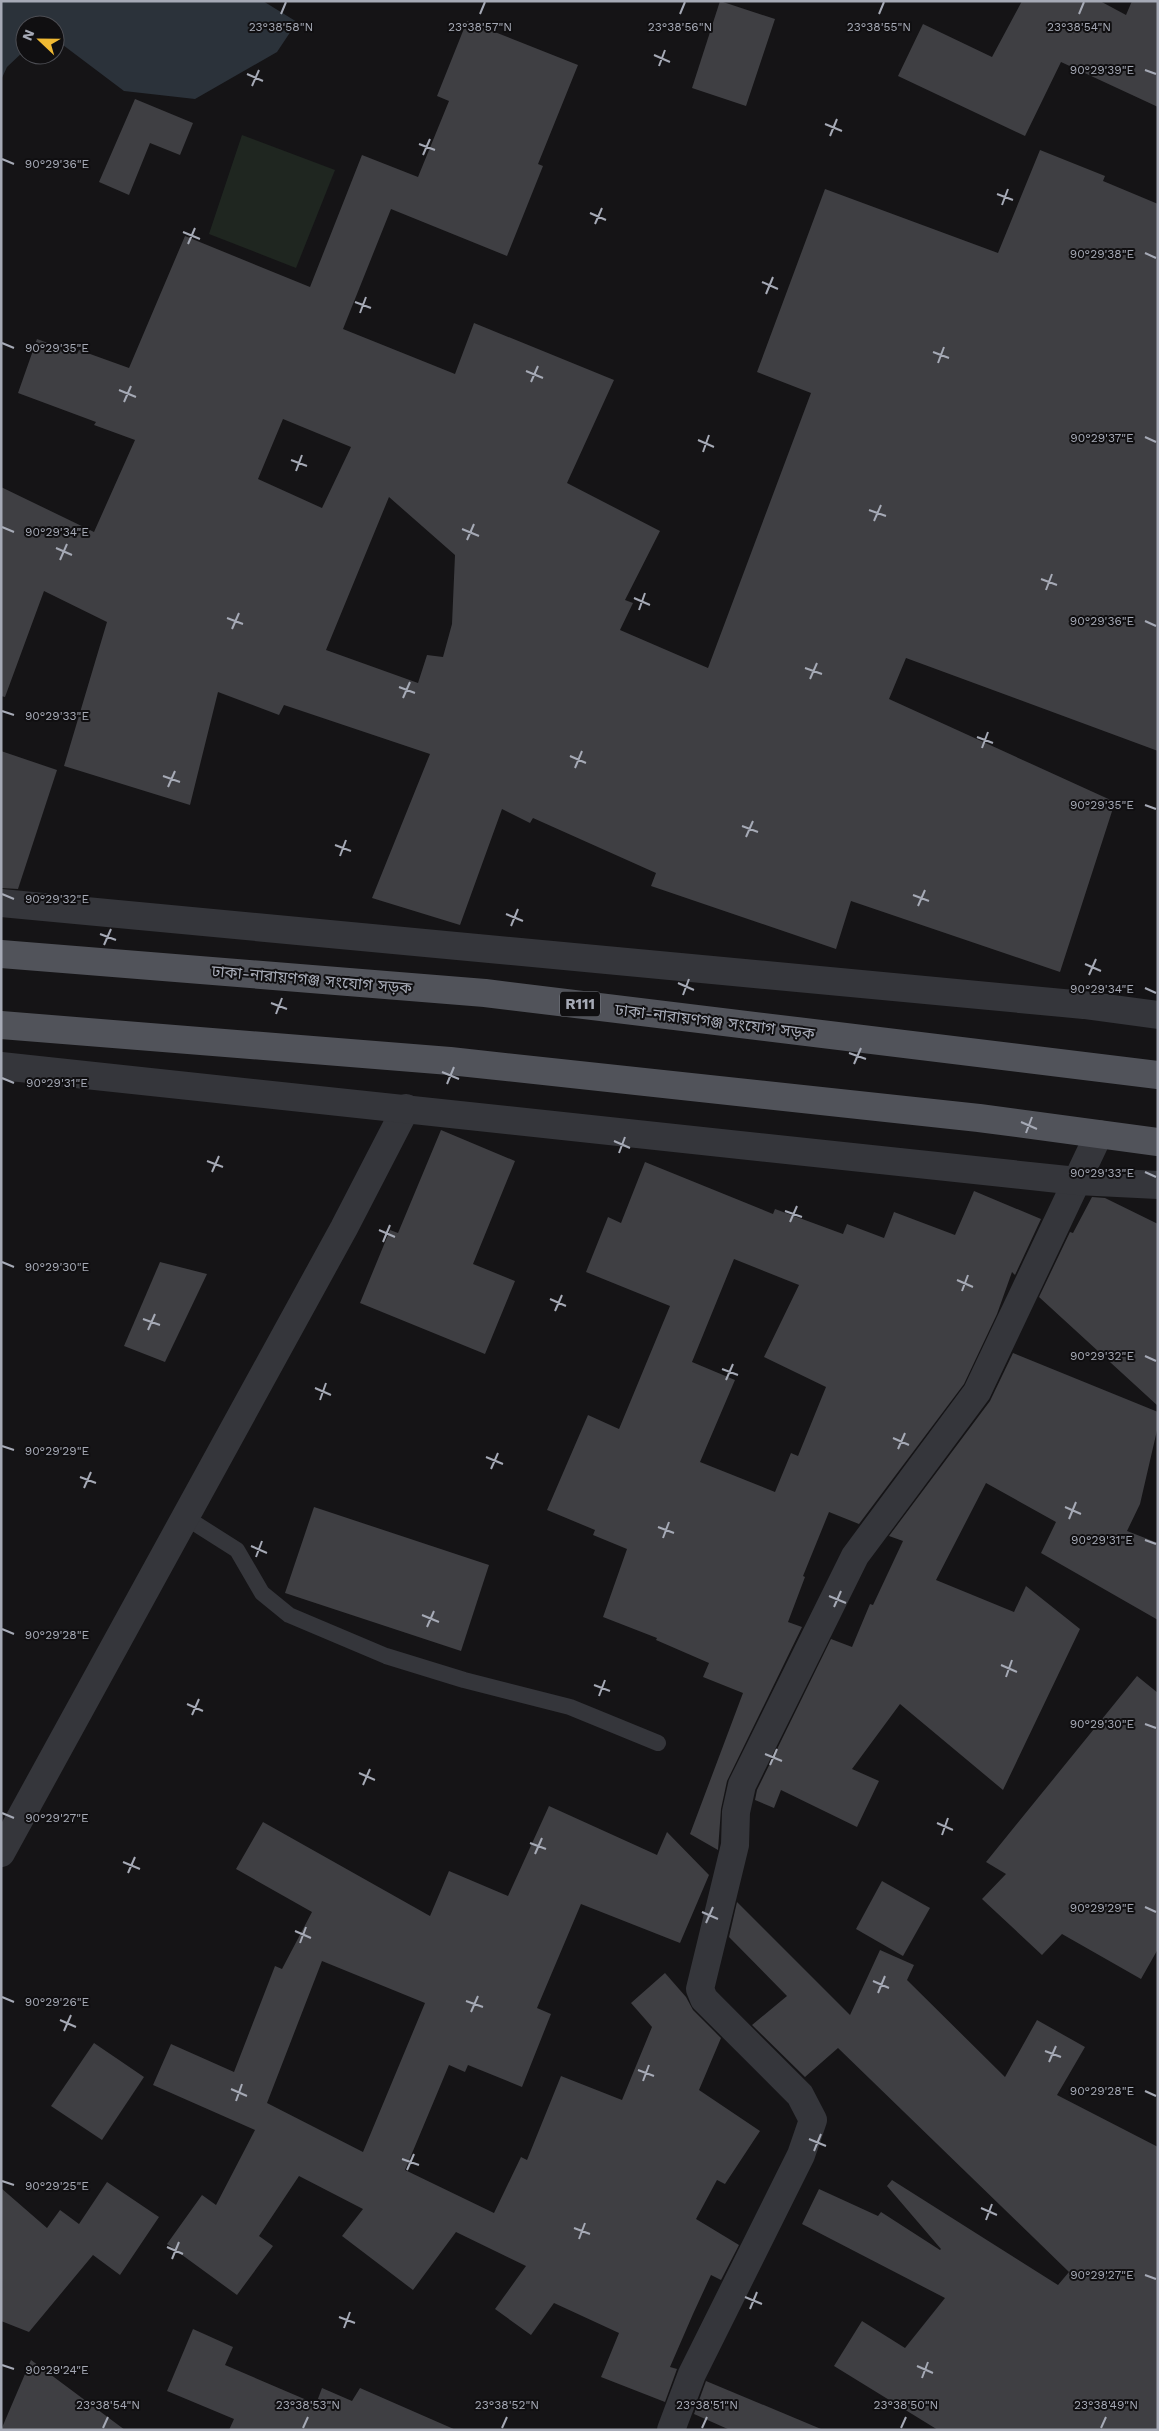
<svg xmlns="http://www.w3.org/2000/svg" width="1159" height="2431" viewBox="0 0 1159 2431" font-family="'Work Sans','Noto Sans Bengali',sans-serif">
	<rect width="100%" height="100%" fill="#151416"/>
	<polygon fill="#1f2620" points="242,135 335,170 296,268 209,234"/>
	<polygon fill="#2b323a" points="1,1 263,1 297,22 277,52 195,99 124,91 55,39 55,25 25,25 25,50 7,67 1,80"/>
	<g fill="#3f3f43" fill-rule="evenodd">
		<polygon points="720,1 775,19 746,106 692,88"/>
		<polygon points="1022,1 1100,1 1126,15 1132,1 1158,1 1158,107 1061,62 1025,136 898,76 923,24 992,57"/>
		<path d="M467,21L578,65L538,164L543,166L507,256L391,209L343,329L455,374L474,323L614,380L567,483L660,531L625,600L633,603L620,630L708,668L811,393L757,372L825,189L998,253L1040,150L1105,176L1103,181L1158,204V751L906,658L889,699L1115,802L1060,972L851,901L836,949L651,886L656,873L533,818L530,823L502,809L460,925L372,898L430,754L284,705L279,715L218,692L190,805L64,766L107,622L44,591L5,697L1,696V487L94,532L135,440L94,425L96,422L18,393L37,339L77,354L79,350L129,368L185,236L310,287L362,155L418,177L449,101L437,96ZM283,419L351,447L322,508L258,479ZM389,497L455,555L452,624L443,657L427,655L418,683L326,650Z"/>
		<polygon points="135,99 193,123 180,155 150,143 129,195 99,182"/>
		<polygon points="1,751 57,770 18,889 1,888"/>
		<polygon points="441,1130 515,1161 473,1264 515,1281 485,1354 360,1303 390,1230 398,1233"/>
		<path d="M645,1162L773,1214L775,1209L843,1234L847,1224L884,1238L894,1212L955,1235L974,1191L1041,1219L1015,1275L1012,1272L997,1314L964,1384L859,1524L829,1512L803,1576L805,1577L788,1622L802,1627L727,1781L721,1809L718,1850L690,1834L743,1693L703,1677L709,1663L656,1640L657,1638L603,1617L627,1549L593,1535L595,1530L547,1510L588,1415L619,1429L670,1306L586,1272L608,1217L621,1223ZM734,1259L799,1285L764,1357L826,1387L798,1456L791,1453L775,1492L700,1462L735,1380L692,1362Z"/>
		<polygon points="1092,1197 1105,1198 1158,1224 1158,1406 1039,1297 1070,1232 1073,1233"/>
		<polygon points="160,1262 207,1274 165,1362 124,1346"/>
		<polygon points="1013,1353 1158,1412 1158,1426 1140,1504 1127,1531 1158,1543 1158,1620 1041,1553 1056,1522 986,1483 936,1580 1014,1612 1026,1586 1080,1629 1003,1790 900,1704 852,1769 879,1781 857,1827 781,1790 774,1808 755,1800 757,1790 831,1639 852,1647 870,1604 873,1605 903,1541 889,1536 990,1401"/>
		<polygon points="314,1507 489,1565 461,1651 285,1593"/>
		<polygon points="1137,1676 1158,1693 1158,1949 1141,1979 1062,1934 1042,1955 982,1899 1006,1874 986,1862"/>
		<path d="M549,1806L657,1855L667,1832L709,1875L680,1943L581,1904L537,2008L551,2014L522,2087L468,2065L465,2072L449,2065L405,2170L494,2213L521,2157L527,2160L561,2076L622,2100L652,2027L631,2003L665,1973L686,1997L693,2010L721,2038L699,2090L760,2131L725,2184L717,2180L696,2219L739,2245L721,2280L711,2275L693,2314L670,2367L677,2369L665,2402L601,2377L619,2333L554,2303L531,2335L495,2309L526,2266L456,2232L413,2290L342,2236L363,2209L299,2176L259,2236L273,2246L237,2295L167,2244L202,2195L216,2205L255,2130L153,2085L171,2044L234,2072L275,1966L282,1969L312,1912L236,1869L263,1822L430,1916L449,1871L508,1896ZM322,1961L425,2003L363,2152L267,2103Z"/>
		<polygon points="882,1881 930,1908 903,1956 856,1929"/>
		<polygon points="737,1902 850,2015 880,1950 914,1965 907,1980 1005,2077 1037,2020 1085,2047 1057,2095 1158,2147 1158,2430 938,2430 834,2366 862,2321 905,2348 945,2298 802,2224 819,2189 878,2216 881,2212 940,2250 941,2249 887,2186 892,2180 1058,2285 1069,2272 838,2048 805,2077 752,2025 787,1996 729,1937"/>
		<polygon points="94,2043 144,2077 102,2140 51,2106"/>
		<polygon points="107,2182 159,2217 120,2275 93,2255 29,2332 1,2321 1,2188 47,2228 60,2210 79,2224"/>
		<polygon points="193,2329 233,2347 225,2365 316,2404 322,2388 352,2401 360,2388 456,2430 229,2430 234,2419 167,2391"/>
		<polygon points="31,2360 82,2398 125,2430 1,2430"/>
		<polygon points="706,2381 821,2429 821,2430 730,2430 694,2414"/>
	</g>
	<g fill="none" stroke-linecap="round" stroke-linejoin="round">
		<polyline stroke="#35363b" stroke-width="16" points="185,1517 237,1550 262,1593 289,1615 386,1656 464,1680 570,1707 658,1743"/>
		<g stroke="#35363b" stroke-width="28">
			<polyline points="1,1853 344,1228 406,1108"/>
			<polyline points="671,2430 692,2374 801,2155 813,2120 800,2095 704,1999 700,1989 735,1845 736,1812 742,1785 855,1556 977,1392 1099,1134"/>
		</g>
		<g stroke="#35363b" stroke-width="28">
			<polyline points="1,903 1084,1005 1158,1015"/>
			<polyline points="1,1066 1077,1181 1158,1185"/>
		</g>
		<g stroke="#51535a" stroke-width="28">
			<polyline points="1,954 485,993 1158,1075"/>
			<polyline points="1,1025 450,1061 979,1118 1158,1142"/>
		</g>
	</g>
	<path fill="none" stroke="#a6aab6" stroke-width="2" d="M281,14L286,2M480,14L485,2M680,14L685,2M879,14L884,2M1079,14L1084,2M654,55L670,62M659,66L665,50M1145,70L1156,74M247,74L263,81M252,86L259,70M825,124L842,131M830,136L837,119M419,144L435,150M423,155L430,139M2,159L14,164M997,194L1013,200M1002,205L1008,189M590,213L606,220M595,224L602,208M183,232L200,239M188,244L195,228M1145,253L1156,258M762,282L778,289M766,294L773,277M355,302L371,308M360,313L366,297M2,343L14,348M933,352L949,358M938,363L944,347M526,371L543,378M531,382L538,366M119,390L136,397M124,402L131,386M1145,437L1156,442M698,440L714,447M703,452L709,435M291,460L307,466M296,471L302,455M869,510L886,516M874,521L881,505M2,527L14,532M462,529L479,536M467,540L474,524M56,548L72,555M60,560L67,544M1041,579L1057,585M1046,590L1052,574M634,598L650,605M639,610L645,593M227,618L243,624M1145,621L1156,626M232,629L239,613M805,668L822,674M810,679L817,663M399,687L415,693M403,698L410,682M2,711L14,715M977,737L993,743M982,748L988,732M570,756L586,763M575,768L582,751M163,776L180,782M168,787L175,771M1145,805L1156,809M742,826L758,832M746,837L753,821M335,845L351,851M340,856L346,840M2,894L14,899M913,895L929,901M918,906L925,890M506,914L523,921M511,926L518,909M100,934L116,940M104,945L111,929M1085,964L1101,971M1089,975L1096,959M678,983L694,990M1145,988L1156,993M683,995L689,979M271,1003L287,1009M276,1014L282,998M849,1053L866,1059M854,1064L861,1048M442,1072L459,1079M2,1078L14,1083M447,1084L454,1067M1021,1122L1037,1129M1026,1133L1032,1117M614,1141L630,1148M619,1153L625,1137M207,1161L223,1167M212,1172L219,1156M1145,1172L1156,1177M785,1211L802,1217M790,1222L797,1206M379,1230L395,1237M383,1242L390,1225M2,1262L14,1267M957,1280L973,1287M962,1291L968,1275M550,1299L566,1306M555,1311L562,1295M143,1319L160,1325M148,1330L155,1314M1145,1356L1156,1361M722,1369L738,1375M726,1380L733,1364M315,1388L331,1395M320,1400L326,1383M893,1438L909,1445M2,1446L14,1450M898,1449L905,1433M486,1457L503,1464M491,1469L498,1453M80,1477L96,1483M84,1488L91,1472M1065,1507L1081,1514M1069,1519L1076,1502M658,1527L674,1533M663,1538L669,1522M1145,1540L1156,1544M251,1546L267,1553M256,1557L262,1541M829,1596L846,1603M834,1607L841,1591M422,1615L439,1622M427,1627L434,1611M2,1629L14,1634M1001,1665L1017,1672M1006,1677L1012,1660M594,1685L610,1691M599,1696L605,1680M187,1704L203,1711M192,1715L199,1699M1145,1724L1156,1728M765,1754L782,1761M770,1765L777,1749M359,1773L375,1780M363,1785L370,1769M2,1813L14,1818M937,1823L953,1830M942,1835L948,1818M530,1843L546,1849M535,1854L542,1838M123,1862L140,1869M128,1873L135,1857M1145,1907L1156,1912M702,1912L718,1919M706,1923L713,1907M295,1931L311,1938M300,1943L306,1927M873,1981L889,1988M878,1993L885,1976M2,1997L14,2002M466,2001L483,2007M471,2012L478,1996M60,2020L76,2027M64,2031L71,2015M1045,2051L1061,2057M1049,2062L1056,2046M638,2070L654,2076M643,2081L649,2065M231,2089L247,2096M1145,2091L1156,2096M236,2101L242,2084M809,2139L826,2146M814,2151L821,2134M402,2159L419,2165M407,2170L414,2154M2,2181L14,2185M981,2208L997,2215M986,2220L992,2204M574,2228L590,2234M579,2239L585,2223M167,2247L183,2254M172,2259L179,2242M1145,2275L1156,2279M745,2297L762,2304M750,2309L757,2292M339,2317L355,2323M344,2328L350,2312M2,2365L14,2369M917,2366L933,2373M922,2378L928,2362M103,2428L108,2417M303,2428L308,2417M502,2428L507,2417M702,2428L707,2417M901,2428L906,2417M1101,2428L1106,2417"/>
	<g text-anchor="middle" stroke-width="4" stroke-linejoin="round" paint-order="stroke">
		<rect fill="#100f11" stroke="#797c84" stroke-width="1" x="560" y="991.5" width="40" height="25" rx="4"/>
		<g font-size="15" font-weight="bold" fill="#a6aab6">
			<text x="580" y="1009">R111</text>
		</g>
		<g font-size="16" fill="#a6aab6" stroke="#100f11">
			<text transform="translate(312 979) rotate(5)" y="6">ঢাকা-নারায়ণগঞ্জ সংযোগ সড়ক</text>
			<text transform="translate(715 1021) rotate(7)" y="6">ঢাকা-নারায়ণগঞ্জ সংযোগ সড়ক</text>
		</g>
	</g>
	<g font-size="12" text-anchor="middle" fill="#a6aab6" stroke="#100f11" stroke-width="4" stroke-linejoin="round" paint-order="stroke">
		<text x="879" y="31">23°38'55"N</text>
		<text x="281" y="31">23°38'58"N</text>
		<text x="480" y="31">23°38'57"N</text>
		<text x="680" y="31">23°38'56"N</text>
		<text x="1079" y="31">23°38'54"N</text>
		<text x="1102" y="74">90°29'39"E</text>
		<text x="57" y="168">90°29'36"E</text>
		<text x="1102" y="258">90°29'38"E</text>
		<text x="57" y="352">90°29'35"E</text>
		<text x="1102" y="442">90°29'37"E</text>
		<text x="57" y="536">90°29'34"E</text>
		<text x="1102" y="625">90°29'36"E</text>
		<text x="57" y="720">90°29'33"E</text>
		<text x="1102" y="809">90°29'35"E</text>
		<text x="57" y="903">90°29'32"E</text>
		<text x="1102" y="993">90°29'34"E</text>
		<text x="57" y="1087">90°29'31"E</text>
		<text x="1102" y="1177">90°29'33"E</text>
		<text x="57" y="1271">90°29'30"E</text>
		<text x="1102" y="1360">90°29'32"E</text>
		<text x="57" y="1455">90°29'29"E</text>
		<text x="1102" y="1544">90°29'31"E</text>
		<text x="57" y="1639">90°29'28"E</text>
		<text x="1102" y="1728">90°29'30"E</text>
		<text x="57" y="1822">90°29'27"E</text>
		<text x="1102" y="1912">90°29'29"E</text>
		<text x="57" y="2006">90°29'26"E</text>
		<text x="1102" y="2095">90°29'28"E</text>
		<text x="57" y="2190">90°29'25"E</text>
		<text x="1102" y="2279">90°29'27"E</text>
		<text x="57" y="2374">90°29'24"E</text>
		<text x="108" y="2409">23°38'54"N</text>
		<text x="308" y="2409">23°38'53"N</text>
		<text x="507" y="2409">23°38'52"N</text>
		<text x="707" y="2409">23°38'51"N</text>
		<text x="906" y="2409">23°38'50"N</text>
		<text x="1106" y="2409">23°38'49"N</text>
	</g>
	<rect width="1159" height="2431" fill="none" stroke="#a6aab6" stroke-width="5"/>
	<g transform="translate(40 40) rotate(292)"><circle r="24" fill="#100f11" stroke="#4c4d53"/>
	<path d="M0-4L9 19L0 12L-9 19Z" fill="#f0b933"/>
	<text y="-8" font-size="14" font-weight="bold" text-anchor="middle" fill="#a6aab6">N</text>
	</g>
</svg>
